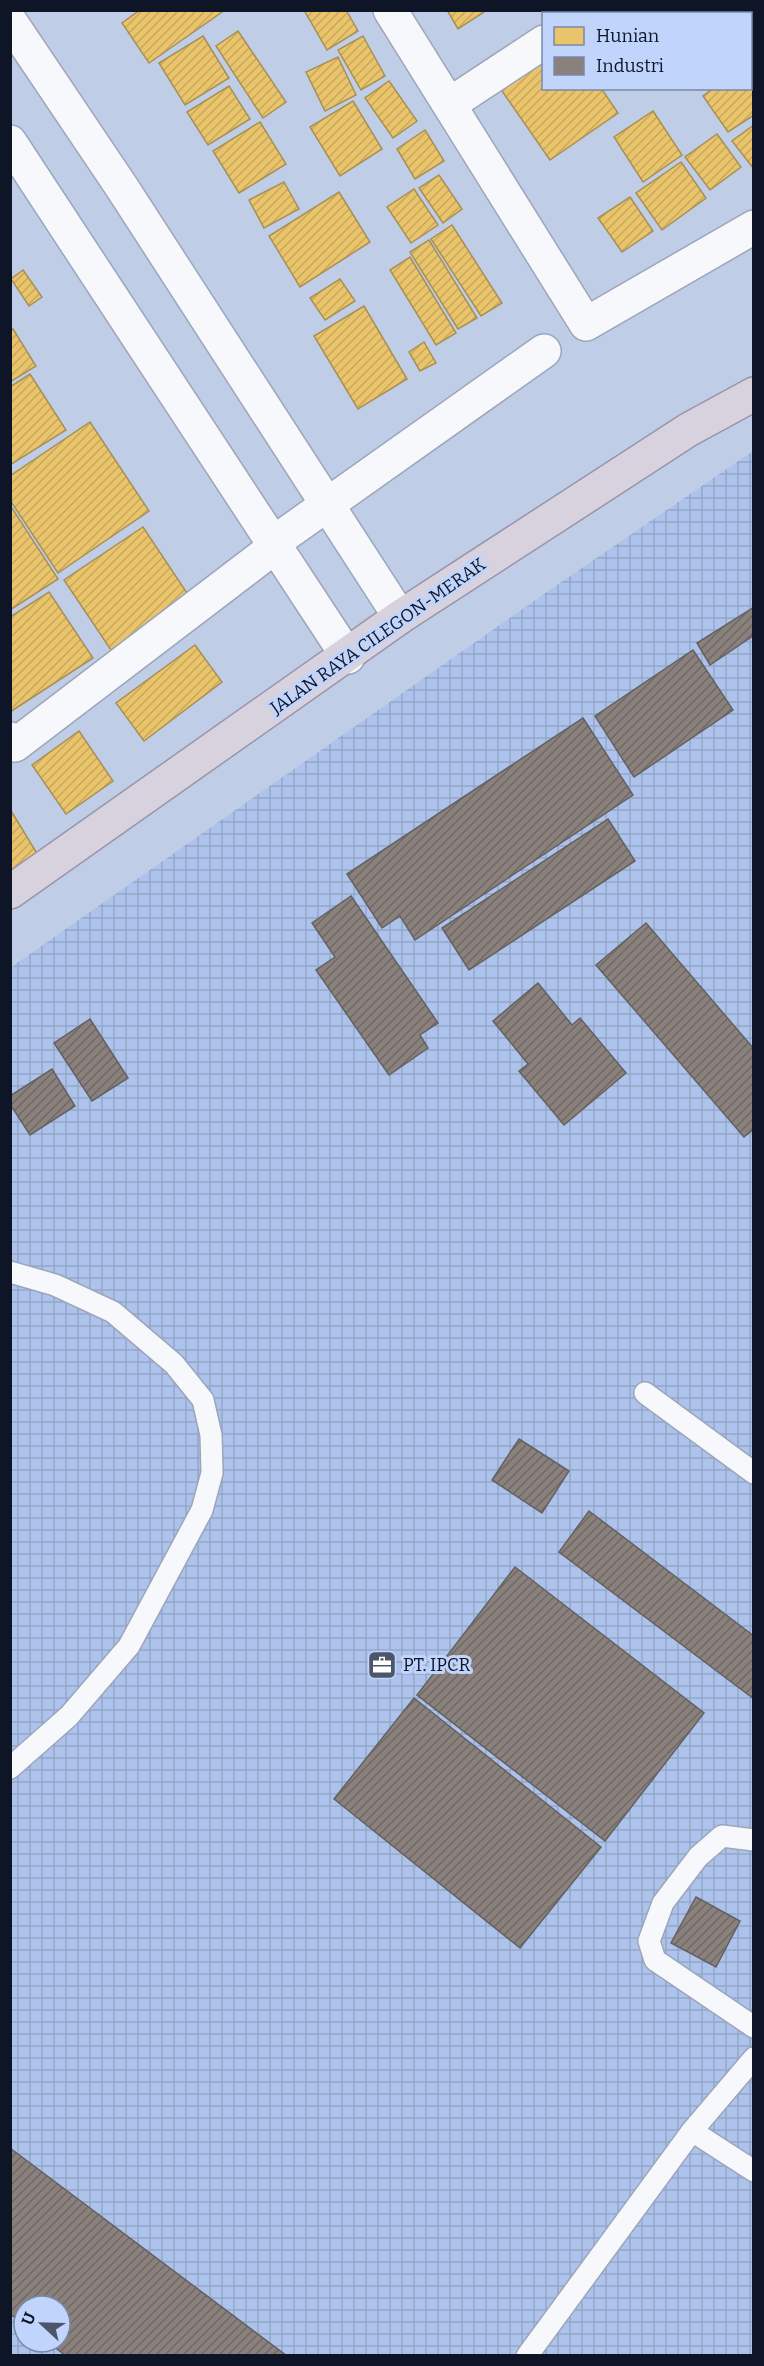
<svg xmlns="http://www.w3.org/2000/svg" width="764" height="2366" viewBox="0 0 764 2366" font-family="Bitter,serif">
	<defs>
		<pattern id="industrial-grid" width="8" height="8" patternUnits="userSpaceOnUse" patternTransform="scale(1.5)"><rect width="8" height="8" fill="#aec3ec"/><path d="M0 4h8M4 0v8" fill="none" stroke="#94a7ca"/></pattern>
		<pattern id="homes-hatch" width="6" height="6" patternUnits="userSpaceOnUse" patternTransform="scale(1.5)"><rect width="6" height="6" fill="#e9c46a"/><path d="M-1 1l2-2M0 6l6-6M5 7l2-2" fill="none" stroke="#c7a85c"/></pattern>
		<pattern id="industry-hatch" width="6" height="6" patternUnits="userSpaceOnUse" patternTransform="scale(1.5)"><rect width="6" height="6" fill="#8a817c"/><path d="M-1 1l2-2M0 6l6-6M5 7l2-2" fill="none" stroke="#6f6866"/></pattern>
	</defs>
	<rect width="100%" height="100%" fill="#c0cde7"/>
	<path fill="url(#industrial-grid)" fill-rule="evenodd" d="M753,451V2355H11L10,968L544,594ZM24,2306H60V2342H24Z"/>
	<g fill="url(#homes-hatch)" stroke="#a79056" stroke-width="1.5">
		<polygon points="140,10 225,10 149,63 122,23"/>
		<polygon points="304,10 346,10 358,31 327,50"/>
		<polygon points="447,10 487,10 458,29"/>
		<polygon points="640,10 700,10 701,12 643,14"/>
		<polygon points="703,10 754,10 754,41 750,43 750,14 705,14"/>
		<polygon points="238,31 286,102 263,118 216,46"/>
		<polygon points="203,36 229,78 185,105 159,63"/>
		<polygon points="363,36 385,76 361,90 338,50"/>
		<polygon points="544,46 544,88 601,88 618,113 550,160 495,81"/>
		<polygon points="338,57 356,95 325,111 306,72"/>
		<polygon points="750,69 754,73 754,115 728,132 703,96 714,88 750,88"/>
		<polygon points="389,81 417,121 393,138 365,98"/>
		<polygon points="229,86 250,119 208,145 187,112"/>
		<polygon points="353,101 382,149 340,176 310,127"/>
		<polygon points="653,111 682,155 643,182 614,137"/>
		<polygon points="260,122 286,164 239,193 213,151"/>
		<polygon points="754,125 754,169 732,141"/>
		<polygon points="425,130 444,161 415,179 397,149"/>
		<polygon points="717,134 741,167 710,190 685,157"/>
		<polygon points="681,162 706,198 662,230 636,193"/>
		<polygon points="439,175 462,209 443,223 419,188"/>
		<polygon points="284,182 299,209 264,228 249,200"/>
		<polygon points="414,189 438,225 411,243 387,207"/>
		<polygon points="339,192 370,242 300,287 269,236"/>
		<polygon points="630,197 653,231 622,252 598,218"/>
		<polygon points="452,225 502,303 481,316 431,239"/>
		<polygon points="429,240 477,318 458,329 410,252"/>
		<polygon points="410,257 456,333 436,345 390,270"/>
		<polygon points="23,270 42,297 29,306 11,279"/>
		<polygon points="340,279 355,301 325,320 310,298"/>
		<polygon points="364,306 407,379 358,409 314,336"/>
		<polygon points="13,329 36,366 10,382 10,330"/>
		<polygon points="424,342 436,363 420,371 409,352"/>
		<polygon points="30,374 66,430 10,465 10,387"/>
		<polygon points="90,422 149,511 58,573 10,500 10,476"/>
		<polygon points="10,505 58,579 10,610"/>
		<polygon points="143,527 189,596 111,650 64,580"/>
		<polygon points="49,592 93,658 10,712 10,617"/>
		<polygon points="195,645 222,682 144,741 116,703"/>
		<polygon points="79,731 113,781 66,814 32,765"/>
		<polygon points="10,809 41,860 10,878"/>
	</g>
	<g fill="url(#industry-hatch)" stroke="#646162" stroke-width="1.5">
		<polygon points="754,607 754,635 710,665 697,643"/>
		<polygon points="693,650 733,710 634,777 595,716"/>
		<polygon points="583,718 633,795 415,940 400,916 382,928 347,874"/>
		<polygon points="608,819 635,861 469,970 442,928"/>
		<polygon points="351,896 438,1023 420,1035 428,1048 389,1075 316,970 335,957 312,923"/>
		<polygon points="646,923 754,1049 754,1129 744,1137 596,965"/>
		<polygon points="538,983 572,1025 580,1018 626,1073 564,1125 519,1071 528,1064 493,1021"/>
		<polygon points="90,1019 128,1078 92,1101 54,1043"/>
		<polygon points="52,1069 75,1106 30,1135 10,1104 10,1096"/>
		<polygon points="519,1439 569,1471 542,1513 492,1480"/>
		<polygon points="589,1511 754,1636 754,1699 559,1552"/>
		<polygon points="515,1567 704,1713 605,1841 417,1695"/>
		<polygon points="414,1698 601,1847 520,1948 334,1799"/>
		<polygon points="696,1897 740,1921 716,1967 671,1943"/>
		<polygon points="10,2148 287,2356 66,2356 48,2342 60,2342 60,2306 24,2306 24,2324 10,2314"/>
	</g>
	<g fill="none" stroke-linecap="round" stroke-linejoin="round">
		<g stroke="#9ca5ba" stroke-width="24">
			<g id="lane">
				<polyline points="10,1272 55,1285 113,1312 174,1364 203,1400 211,1435 212,1473 202,1510 129,1646 69,1716 10,1768"/>
				<polyline points="645,1393 754,1473"/>
				<polyline points="754,1840 722,1836 698,1857 663,1903 649,1941 655,1960 754,2027"/>
				<polyline points="692,2131 754,2171"/>
				<polyline points="527,2356 692,2131 754,2058"/>
			</g>
		</g>
		<g stroke="#9ca5ba" stroke-width="36">
			<g id="street">
				<polyline points="390,10 586,324 754,227"/>
				<polyline points="586,14 591,10"/>
				<polyline points="10,21 121,186 400,617"/>
				<polyline points="450,104 544,42"/>
				<polyline points="10,142 348,657"/>
				<polyline points="273,543 544,351"/>
				<polyline points="10,739 15,745 276,546"/>
			</g>
		</g>
		<g stroke="#9795aa" stroke-width="36">
			<polyline id="highway" points="10,892 400,617 688,430 754,394"/>
		</g>
		<use href="#lane" stroke="#f6f8fb" stroke-width="21"/>
		<use href="#street" stroke="#f6f8fb" stroke-width="33"/>
		<use href="#highway" stroke="#d8d1de" stroke-width="33"/>
	</g>
	<defs>
		<g id="office-square" transform="scale(1.5)"><rect x="-9" y="-9" width="18" height="18" rx="4" fill="#4c556a" stroke="#c0d4fc"/><path d="M-6-3h4V-5.5h4V-3h4V5H-6ZM-1-4.5V-3h2v-1.5ZM-6 0V1H6V0Z" fill="#fff"/></g>
	</defs>
	<g fill-rule="evenodd">
		<use href="#office-square" x="382" y="1665"/>
	</g>
	<g text-anchor="middle" stroke-width="6" stroke-linejoin="round" paint-order="stroke">
		<g font-size="18" fill="#0d1527" stroke="#c0d4fc">
			<text transform="translate(378 636) rotate(-35)" y="6">JALAN RAYA CILEGON-MERAK</text>
		</g>
		<g font-size="18" fill="#0d1527" stroke="#c0d4fc" text-anchor="start">
			<text x="403" y="1671">PT. IPCR</text>
		</g>
	</g>
	<rect width="764" height="2366" fill="none" stroke="#0d1527" stroke-width="24"/>
	<rect x="542" y="12" width="210" height="78" fill="#c0d4fc" stroke="#7888a7" stroke-width="1.5"/>
	<rect x="554" y="27" width="30" height="18" fill="#e9c46a" stroke="#7888a7" stroke-width="1.5"/>
	<text x="596" y="42" font-size="18" fill="#0d1527">Hunian</text>
	<rect x="554" y="57" width="30" height="18" fill="#8a817c" stroke="#7888a7" stroke-width="1.5"/>
	<text x="596" y="72" font-size="18" fill="#0d1527">Industri</text>
	<g transform="translate(42 2324) rotate(292)"><circle r="28" fill="#c0d4fc" stroke="#7888a7" stroke-width="1.5"/>
	<path d="M0-4.5L10 22L0 15L-10 22Z" fill="#4c556a"/>
	<text y="-9" font-size="16" font-weight="bold" text-anchor="middle" fill="#0d1527">U</text>
	</g>
</svg>
